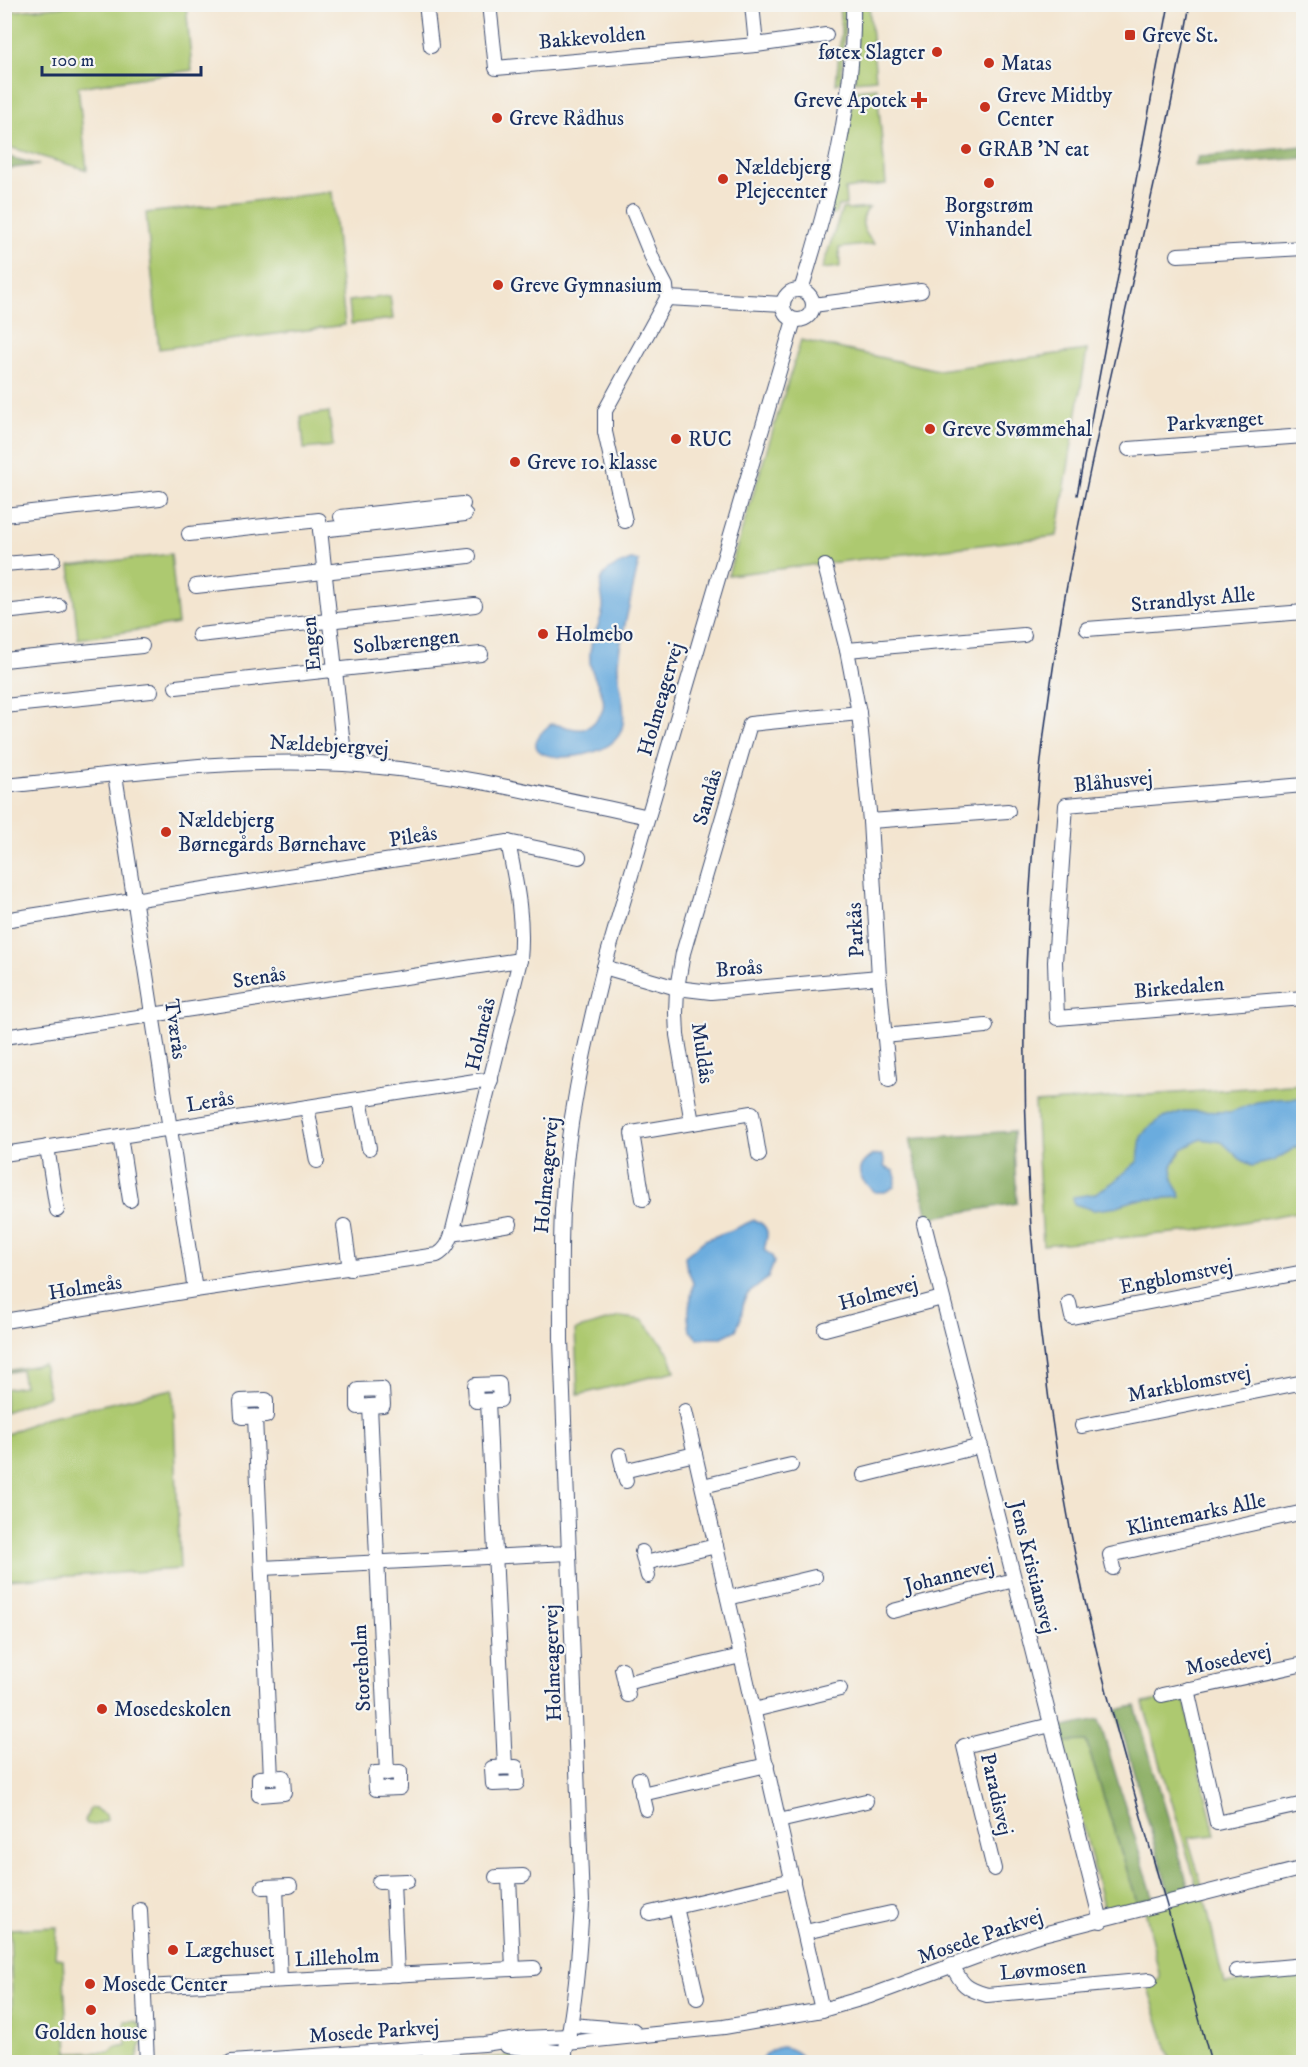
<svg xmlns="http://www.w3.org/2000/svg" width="1308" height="2067" viewBox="0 0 1308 2067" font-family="'IM FELL DW Pica',serif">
	<rect width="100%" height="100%" fill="#f6f6f2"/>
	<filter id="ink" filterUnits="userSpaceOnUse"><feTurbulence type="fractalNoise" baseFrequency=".0167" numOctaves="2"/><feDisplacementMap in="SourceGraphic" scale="12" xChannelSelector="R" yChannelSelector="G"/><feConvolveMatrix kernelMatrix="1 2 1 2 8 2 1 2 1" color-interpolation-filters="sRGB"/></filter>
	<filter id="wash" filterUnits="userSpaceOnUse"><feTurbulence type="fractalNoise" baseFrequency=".008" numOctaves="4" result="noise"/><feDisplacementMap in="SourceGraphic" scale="24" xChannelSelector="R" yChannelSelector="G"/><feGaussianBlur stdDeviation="1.35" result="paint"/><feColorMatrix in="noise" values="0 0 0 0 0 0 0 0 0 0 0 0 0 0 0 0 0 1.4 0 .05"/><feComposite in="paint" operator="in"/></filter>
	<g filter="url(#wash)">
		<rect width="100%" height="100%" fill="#f3e5d0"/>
		<g fill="#adc96f" stroke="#647c66" stroke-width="1.5">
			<polygon points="74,5 98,5 101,7 101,4 186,5 192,70 78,87 87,170 5,146 5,12"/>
			<polygon points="839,5 846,5 841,82 836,84 841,31"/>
			<polygon points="859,5 869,5 876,79 855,81"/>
			<polygon points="877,88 886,184 845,189 846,205 838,206 835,215 830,213 855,90"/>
			<polygon points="332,192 345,325 159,349 146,213"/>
			<path d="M846,208L847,210L869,208C857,221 864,232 874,244L839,248L840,267L822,269L842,209Z"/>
			<polygon points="390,296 393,319 351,324 349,301"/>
			<polygon points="801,340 938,370 1087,350 1057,536 728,575"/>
			<polygon points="329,412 333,446 304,449 301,416"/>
			<polygon points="171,554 178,624 78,639 70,566"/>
			<polygon points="1303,1084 1303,1211 1194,1231 1043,1245 1035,1103"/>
			<polygon points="620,1317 643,1320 669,1353 675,1371 578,1395 575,1330"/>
			<polygon points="43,1364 49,1396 5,1412 5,1389 24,1386 21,1370 5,1373 5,1371"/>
			<polygon points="173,1389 180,1569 5,1580 5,1435 44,1418"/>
			<polygon points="1178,1696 1185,1702 1215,1835 1188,1838 1202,1886 1224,1984 1303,1975 1303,2062 1172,2062 1148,1988 1160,1978 1143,1900 1197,1887 1143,1703"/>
			<polygon points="1086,1741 1137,1902 1104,1910 1063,1742"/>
			<polygon points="90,1808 95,1809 106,1815 107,1820 95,1825 87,1824 85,1821"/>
			<polygon points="57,1927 55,1957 63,1959 68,2053 111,2052 115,2047 127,2045 125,2021 135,2021 140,2024 142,2042 137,2059 128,2062 5,2062 4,2045 13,2038 10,1929"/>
			<polygon points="532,2055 541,2062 425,2062"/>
		</g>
		<g fill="#8aad62" stroke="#526e60" stroke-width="1.5">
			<polygon points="1303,146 1303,158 1195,166 1198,157"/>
			<polygon points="4,156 5,156 39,165 5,169"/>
			<polygon points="1013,1131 1017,1203 928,1218 910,1139"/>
			<polygon points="1135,1706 1189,1888 1169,1894 1116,1710"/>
			<polygon points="1099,1720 1153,1897 1137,1902 1086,1741 1063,1742 1059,1728"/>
		</g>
		<g fill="#6aacde" stroke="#426e9e" stroke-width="1.5">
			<path d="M631,560L639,561C634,582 630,603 625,624C622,639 617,654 618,669C619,690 632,724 615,740C589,766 501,763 551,724C561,724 572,731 583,729C588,728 594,723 598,718C614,700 591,680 590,662C588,639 600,629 603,608C604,598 597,586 603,576C609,567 622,564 631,560Z"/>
			<polygon points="1303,1098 1303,1143 1273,1161 1252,1166 1240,1159 1222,1142 1201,1139 1182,1149 1172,1166 1173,1179 1181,1197 1136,1200 1111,1208 1094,1210 1074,1204 1073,1197 1094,1194 1112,1183 1138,1161 1141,1137 1147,1129 1161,1119 1183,1111 1230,1112 1257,1102 1278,1099"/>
			<path d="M873,1155H882L885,1162L884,1167L894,1171L896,1178L894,1187L885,1192H875C858,1179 852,1168 873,1155Z"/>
			<path d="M754,1220C771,1226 768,1235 764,1250L772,1256L774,1262L768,1278L748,1294L744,1300L741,1318L736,1330L720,1338H698L690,1331L688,1317L693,1283L686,1265L685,1256L705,1240L732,1230Z"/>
			<path d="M781,2047C792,2048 800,2052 805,2062H760C765,2053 771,2049 781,2047Z"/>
		</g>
	</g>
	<g filter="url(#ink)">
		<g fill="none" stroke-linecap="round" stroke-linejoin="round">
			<g stroke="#3b4a6f" stroke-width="16">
				<g id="minor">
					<polyline points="426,4 431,46"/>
					<polyline points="489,4 496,68 756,45 826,35"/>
					<polyline points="752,4 756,45"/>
					<polyline points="1178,255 1304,248"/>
					<circle cx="798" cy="305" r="15"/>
					<path d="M801,290C830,198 855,102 853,4"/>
					<polyline points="667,298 783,304"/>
					<polyline points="813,305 921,291"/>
					<polyline points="1129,449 1304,436"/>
					<polyline points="4,515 160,498"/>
					<polyline points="341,517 463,504"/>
					<polyline points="625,521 605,432 605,411 667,298 666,286 655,265 633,211"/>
					<polyline points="320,530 465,514"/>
					<polyline points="189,534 319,520 345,764"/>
					<polyline points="4,564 53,560"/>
					<polyline points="825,566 847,650 859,713 870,821 879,977 889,1080"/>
					<polyline points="196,586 469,556"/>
					<polyline points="4,612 59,606"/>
					<polyline points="1087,629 1304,612"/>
					<polyline points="199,635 475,605"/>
					<polyline points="847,650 1024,635"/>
					<polyline points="4,660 142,646"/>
					<polyline points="176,687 481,654"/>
					<polyline points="4,706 151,691"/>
					<polyline points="115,775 195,1290"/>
					<polyline points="1304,785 1066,805 1055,962 1057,1018 1304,998"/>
					<path d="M4,786C117,775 230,757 344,764C446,770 548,796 648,817"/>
					<polyline points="870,821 1008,811"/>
					<polyline points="4,920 508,842 579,857"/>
					<polyline points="604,967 677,988 711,992 879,977"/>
					<polyline points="884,1036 986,1026"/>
					<polyline points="4,1037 520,960"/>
					<polyline points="360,1099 369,1148"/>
					<polyline points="307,1107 317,1161"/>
					<polyline points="692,1123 677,1035 676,1013 677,988 683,953 750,724 859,713"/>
					<polyline points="120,1136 130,1200"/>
					<polyline points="47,1147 57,1210"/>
					<polyline points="4,1154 475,1081 491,1080"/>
					<polyline points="643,1199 632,1133 752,1113 759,1155"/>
					<polyline points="924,1224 1101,1921"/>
					<polyline points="344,1226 350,1269"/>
					<polyline points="452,1234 510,1224"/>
					<polyline points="1069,1303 1072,1317 1304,1272"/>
					<path d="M4,1321L195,1290L437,1255C446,1250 449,1243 452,1234L520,960C524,918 516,883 508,842"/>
					<polyline points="825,1329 942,1298"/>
					<polygon points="499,1384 500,1400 476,1401 475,1385"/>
					<polygon points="382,1389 383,1405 358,1407 358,1390"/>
					<polygon points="266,1400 266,1416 242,1417 241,1401"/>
					<polyline points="488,1401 505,1767"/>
					<polyline points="370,1406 387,1773"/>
					<polyline points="685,1411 822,2010"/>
					<polyline points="255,1417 271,1778"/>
					<polyline points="1082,1426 1304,1382"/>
					<polyline points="620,1455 626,1481"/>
					<polyline points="623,1471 695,1454"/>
					<polyline points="864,1475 981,1446"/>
					<polyline points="703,1486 791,1465"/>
					<polyline points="642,1552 648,1576"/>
					<polyline points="645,1563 716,1546"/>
					<polyline points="262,1568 569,1553"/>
					<polyline points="1113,1568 1110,1555 1304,1512"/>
					<polyline points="728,1598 815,1577"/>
					<polyline points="893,1611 1014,1580"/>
					<polyline points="622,1669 628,1695"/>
					<polyline points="625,1683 741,1656"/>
					<polyline points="1187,1689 1217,1823 1304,1804"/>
					<polyline points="1162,1695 1304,1664"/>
					<polyline points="754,1710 840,1689"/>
					<polygon points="516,1767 517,1783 493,1784 492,1768"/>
					<polygon points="400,1772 400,1788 376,1789 375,1773"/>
					<polygon points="283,1777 284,1793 259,1795 259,1778"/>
					<polyline points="639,1779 646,1809"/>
					<polyline points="642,1794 767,1765"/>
					<polyline points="779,1821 866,1801"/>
					<polyline points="994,1869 964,1746 1051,1725"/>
					<polyline points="496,1877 523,1876"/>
					<polyline points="509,1877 513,1969"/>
					<polyline points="379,1882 407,1881"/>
					<polyline points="393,1882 397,1975"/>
					<polyline points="263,1887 290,1886"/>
					<polyline points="276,1887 280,1980"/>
					<polyline points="676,1907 697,1998"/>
					<polyline points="140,1910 147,2062"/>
					<polyline points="650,1913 793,1880"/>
					<polyline points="805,1932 891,1913"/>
					<path d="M952,1965C962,1985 966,1989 987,1995L1150,1980"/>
					<polyline points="1237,1971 1304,1965"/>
					<polyline points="143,1987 534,1968"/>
					<polyline points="571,2025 633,2030"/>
					<polyline points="567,2043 724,2027 822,2010 870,1996 997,1949 1035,1936 1304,1868"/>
					<polyline points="507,2046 565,2053"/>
					<polyline points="231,2062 484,2044 525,2038 569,2036"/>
					<path d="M563,2062C575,2010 579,1956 582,1903L561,1340C561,1297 560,1254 562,1211C566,1128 584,1047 604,967L794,320"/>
				</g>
			</g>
			<use href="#minor" stroke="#fff" stroke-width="14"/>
			<g stroke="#1b2f5e" stroke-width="1.5">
				<path d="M1190,4C1145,264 1065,517 1039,779C1012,1038 1024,1299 1075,1554C1109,1725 1166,1894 1211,2062"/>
				<polyline points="1077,495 1169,4"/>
			</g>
		</g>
	</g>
	<g fill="#c8321e" stroke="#f6f6f2" stroke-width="2">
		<rect x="1124" y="29" width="12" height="12" rx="3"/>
		<circle cx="937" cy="52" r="6"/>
		<circle cx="989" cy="63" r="6"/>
		<path d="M916 91h6v6h6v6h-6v6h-6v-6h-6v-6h6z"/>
		<circle cx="985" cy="107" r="6"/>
		<circle cx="497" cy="118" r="6"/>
		<circle cx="966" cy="149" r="6"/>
		<circle cx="723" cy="179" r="6"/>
		<circle cx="989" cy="183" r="6"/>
		<circle cx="498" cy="285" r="6"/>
		<circle cx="930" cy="429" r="6"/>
		<circle cx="676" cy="439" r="6"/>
		<circle cx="515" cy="462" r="6"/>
		<circle cx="543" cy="634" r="6"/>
		<circle cx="166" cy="832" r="6"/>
		<circle cx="102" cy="1709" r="6"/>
		<circle cx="173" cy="1950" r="6"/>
		<circle cx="90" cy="1984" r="6"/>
		<circle cx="91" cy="2010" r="6"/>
	</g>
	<g text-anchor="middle" stroke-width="4.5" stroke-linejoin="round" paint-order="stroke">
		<g font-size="21" fill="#1b2f5e" stroke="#f6f6f2" text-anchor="start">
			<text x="1142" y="42">Greve St.</text>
			<text x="925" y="59" text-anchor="end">føtex Slagter</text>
			<text x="1001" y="70">Matas</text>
			<text x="997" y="102">Greve Midtby<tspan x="997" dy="24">Center</tspan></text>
			<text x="907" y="107" text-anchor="end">Greve Apotek</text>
			<text x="509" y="125">Greve Rådhus</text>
			<text x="978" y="156">GRAB 'N eat</text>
			<text x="735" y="174">Nældebjerg<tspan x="735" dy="24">Plejecenter</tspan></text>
			<text x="989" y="212" text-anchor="middle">Borgstrøm<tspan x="989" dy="24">Vinhandel</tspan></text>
			<text x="510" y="292">Greve Gymnasium</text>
			<text x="942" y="436">Greve Svømmehal</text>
			<text x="688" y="446">RUC</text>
			<text x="527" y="469">Greve 10. klasse</text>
			<text x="555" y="641">Holmebo</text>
			<text x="178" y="827">Nældebjerg<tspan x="178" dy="24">Børnegårds Børnehave</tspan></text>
			<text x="114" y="1716">Mosedeskolen</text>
			<text x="185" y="1957">Lægehuset</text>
			<text x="102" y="1991">Mosede Center</text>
			<text x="91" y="2039" text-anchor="middle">Golden house</text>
		</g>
		<g font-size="21" fill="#1b2f5e" stroke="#f6f6f2">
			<text transform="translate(592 37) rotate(-5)" y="7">Bakkevolden</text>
			<text transform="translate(1215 421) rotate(-4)" y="7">Parkvænget</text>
			<text transform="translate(1193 599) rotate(-5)" y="7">Strandlyst Alle</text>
			<text transform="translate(406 641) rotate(-6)" y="7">Solbærengen</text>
			<text transform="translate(311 644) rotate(-96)" y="7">Engen</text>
			<text transform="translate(660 699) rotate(-74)" y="7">Holmeagervej</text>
			<text transform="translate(329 745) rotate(3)" y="7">Nældebjergvej</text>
			<text transform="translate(1113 781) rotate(-6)" y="7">Blåhusvej</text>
			<text transform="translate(707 797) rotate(-74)" y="7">Sandås</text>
			<text transform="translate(413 836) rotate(-9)" y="7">Pileås</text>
			<text transform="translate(855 930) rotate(-93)" y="7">Parkås</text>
			<text transform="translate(739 968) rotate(-4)" y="7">Broås</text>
			<text transform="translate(259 977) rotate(-9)" y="7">Stenås</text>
			<text transform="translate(1179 987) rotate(-5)" y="7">Birkedalen</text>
			<text transform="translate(176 1029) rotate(82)" y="7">Tværås</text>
			<text transform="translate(480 1034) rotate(-77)" y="7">Holmeås</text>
			<text transform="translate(703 1053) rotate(82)" y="7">Muldås</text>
			<text transform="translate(210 1101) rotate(-9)" y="7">Lerås</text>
			<text transform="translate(546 1175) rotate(-85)" y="7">Holmeagervej</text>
			<text transform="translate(1176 1276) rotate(-11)" y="7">Engblomstvej</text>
			<text transform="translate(85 1287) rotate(-9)" y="7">Holmeås</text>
			<text transform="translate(878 1293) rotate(-15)" y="7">Holmevej</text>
			<text transform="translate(1189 1383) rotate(-11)" y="7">Markblomstvej</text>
			<text transform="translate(1196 1514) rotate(-12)" y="7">Klintemarks Alle</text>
			<text transform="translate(1033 1567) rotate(76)" y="7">Jens Kristiansvej</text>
			<text transform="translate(949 1575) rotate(-14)" y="7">Johannevej</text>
			<text transform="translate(1228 1659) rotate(-12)" y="7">Mosedevej</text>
			<text transform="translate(552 1663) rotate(-92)" y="7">Holmeagervej</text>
			<text transform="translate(361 1668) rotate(-93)" y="7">Storeholm</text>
			<text transform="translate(997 1794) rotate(77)" y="7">Paradisvej</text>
			<text transform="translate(980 1936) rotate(-19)" y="7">Mosede Parkvej</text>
			<text transform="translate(337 1957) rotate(-3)" y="7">Lilleholm</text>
			<text transform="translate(1043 1969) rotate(-5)" y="7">Løvmosen</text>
			<text transform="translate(374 2031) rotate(-4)" y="7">Mosede Parkvej</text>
		</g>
	</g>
	<rect width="1308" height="2067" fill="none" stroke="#f6f6f2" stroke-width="24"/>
	<path d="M42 66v9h159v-9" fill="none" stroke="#1b2f5e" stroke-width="3"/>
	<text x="51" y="66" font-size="18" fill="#1b2f5e" stroke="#f6f6f2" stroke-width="4.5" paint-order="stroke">100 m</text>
</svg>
